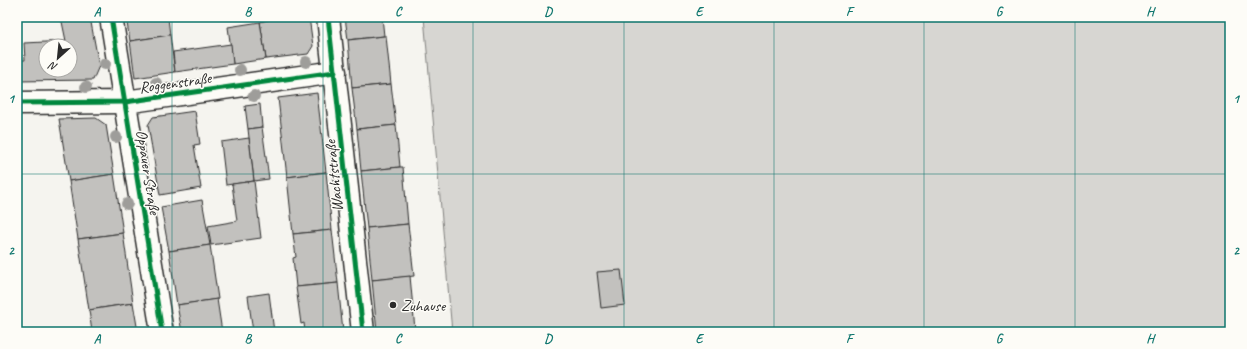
<svg xmlns="http://www.w3.org/2000/svg" width="1247" height="349" viewBox="0 0 1247 349" font-family="Caveat,sans-serif">
	<rect width="100%" height="100%" fill="#f5f4ef"/>
	<filter id="ink" filterUnits="userSpaceOnUse"><feTurbulence type="fractalNoise" baseFrequency=".025" numOctaves="2"/><feDisplacementMap in="SourceGraphic" scale="8" xChannelSelector="R" yChannelSelector="G"/><feConvolveMatrix kernelMatrix="1 2 1 2 8 2 1 2 1" color-interpolation-filters="sRGB"/></filter>
	<g filter="url(#ink)">
		<polygon fill="#d7d6d2" stroke="#81807e" points="424,17 1230,17 1230,332 452,332"/>
		<g fill="#c2c1be" stroke="#2b2b2b" fill-rule="evenodd">
			<path d="M61,17H90L99,66L93,80L17,81V60H25L24,43L66,41ZM46,46H70V70H46Z"/>
			<polygon points="126,17 168,18 170,35 130,41"/>
			<polygon points="275,17 309,17 313,46 308,54 266,59 260,22 275,18"/>
			<polygon points="345,17 382,17 384,36 348,40"/>
			<polygon points="260,22 266,59 233,64 228,27"/>
			<polygon points="170,35 175,72 135,78 130,41"/>
			<polygon points="384,36 386,36 391,84 352,88 348,40"/>
			<polygon points="231,44 233,64 175,72 173,52"/>
			<polygon points="391,84 396,125 357,129 352,88"/>
			<polygon points="317,93 326,172 287,177 278,98"/>
			<polygon points="260,104 262,127 248,129 245,106"/>
			<polygon points="195,111 200,144 194,145 201,188 160,195 148,125 153,117"/>
			<polygon points="96,118 106,125 114,174 69,181 59,119"/>
			<polygon points="396,125 400,167 361,171 357,129"/>
			<polygon points="262,127 269,179 254,181 248,129"/>
			<polygon points="249,138 254,181 226,185 221,142"/>
			<polygon points="400,167 403,167 408,224 367,228 361,171"/>
			<polygon points="326,172 332,230 293,234 287,177"/>
			<polygon points="114,174 123,233 78,239 69,181"/>
			<polygon points="254,181 261,238 211,245 208,226 237,221 232,184"/>
			<polygon points="202,200 210,245 169,251 161,207"/>
			<polygon points="408,224 414,276 372,280 367,228"/>
			<polygon points="332,230 338,283 296,287 293,258 296,257 293,234"/>
			<polygon points="123,233 133,303 89,310 78,239"/>
			<polygon points="210,245 218,299 177,305 169,251"/>
			<polygon points="621,270 625,305 601,308 597,272"/>
			<polygon points="410,276 415,330 400,332 377,332 372,280"/>
			<polygon points="338,283 343,332 305,332 304,323 301,324 296,287"/>
			<polygon points="269,293 274,332 253,332 248,296"/>
			<polygon points="217,299 222,332 182,332 177,305"/>
			<polygon points="133,303 138,332 92,332 89,310"/>
		</g>
		<g fill="none" stroke-linecap="round" stroke-linejoin="round">
			<g stroke="#2b2b2b" stroke-width="25">
				<g id="minor">
					<polyline points="111,17 162,332"/>
					<polyline points="328,17 363,332"/>
					<polyline points="17,103 125,102 335,72"/>
				</g>
			</g>
			<use href="#minor" stroke="#fdfcf7" stroke-width="22"/>
			<g stroke="#fdfcf7" stroke-width="8">
				<g id="cycleway">
					<polyline points="111,17 162,332"/>
					<polyline points="328,17 363,332"/>
					<polyline points="17,103 125,102 335,72"/>
				</g>
			</g>
			<use href="#cycleway" stroke="#00873e" stroke-width="5"/>
		</g>
		<g fill="#9e9d9a">
			<circle cx="306" cy="62" r="6"/>
			<circle cx="105" cy="64" r="6"/>
			<circle cx="240" cy="70" r="6"/>
			<circle cx="156" cy="83" r="6"/>
			<circle cx="86" cy="87" r="6"/>
			<circle cx="254" cy="96" r="6"/>
			<circle cx="116" cy="137" r="6"/>
			<circle cx="127" cy="204" r="6"/>
		</g>
	</g>
	<path fill="none" stroke="#0f766e" stroke-width="1" stroke-opacity="0.55" d="M172,17V332M323,17V332M473,17V332M624,17V332M774,17V332M924,17V332M1075,17V332M17,174H1230"/>
	<circle fill="#2b2b2b" stroke="#fdfcf7" stroke-width="1.5" cx="393" cy="305" r="4"/>
	<g text-anchor="middle" stroke-width="3" stroke-linejoin="round" paint-order="stroke">
		<g font-size="16" fill="#2b2b2b" stroke="#fdfcf7">
			<text transform="translate(175 82) rotate(-8)" y="6">Roggenstraße</text>
			<text transform="translate(149 172) rotate(81)" y="6">Oppauer Straße</text>
			<text transform="translate(333 176) rotate(-96)" y="6">Wachtstraße</text>
		</g>
		<g font-size="16" fill="#2b2b2b" stroke="#fdfcf7" text-anchor="start">
			<text x="401" y="311">Zuhause</text>
		</g>
	</g>
	<rect width="1247" height="349" fill="none" stroke="#fdfcf7" stroke-width="44"/>
	<g transform="translate(58 58) rotate(207)"><circle r="19" fill="#fdfcf7" stroke="#a9a8a5"/>
	<path d="M0-3L7 15L0 10L-7 15Z" fill="#2b2b2b"/>
	<text y="-6" font-size="11" font-weight="bold" text-anchor="middle" fill="#2b2b2b">N</text>
	</g>
	<rect x="22" y="22" width="1203" height="305" fill="none" stroke="#0f766e" stroke-width="1.5"/>
	<g font-size="13" text-anchor="middle" font-weight="bold" fill="#0f766e">
		<text x="97" y="16">A</text>
		<text x="248" y="16">B</text>
		<text x="398" y="16">C</text>
		<text x="548" y="16">D</text>
		<text x="699" y="16">E</text>
		<text x="849" y="16">F</text>
		<text x="999" y="16">G</text>
		<text x="1150" y="16">H</text>
		<text x="11" y="103">1</text>
		<text x="1236" y="103">1</text>
		<text x="11" y="255">2</text>
		<text x="1236" y="255">2</text>
		<text x="97" y="343">A</text>
		<text x="248" y="343">B</text>
		<text x="398" y="343">C</text>
		<text x="548" y="343">D</text>
		<text x="699" y="343">E</text>
		<text x="849" y="343">F</text>
		<text x="999" y="343">G</text>
		<text x="1150" y="343">H</text>
	</g>
</svg>
